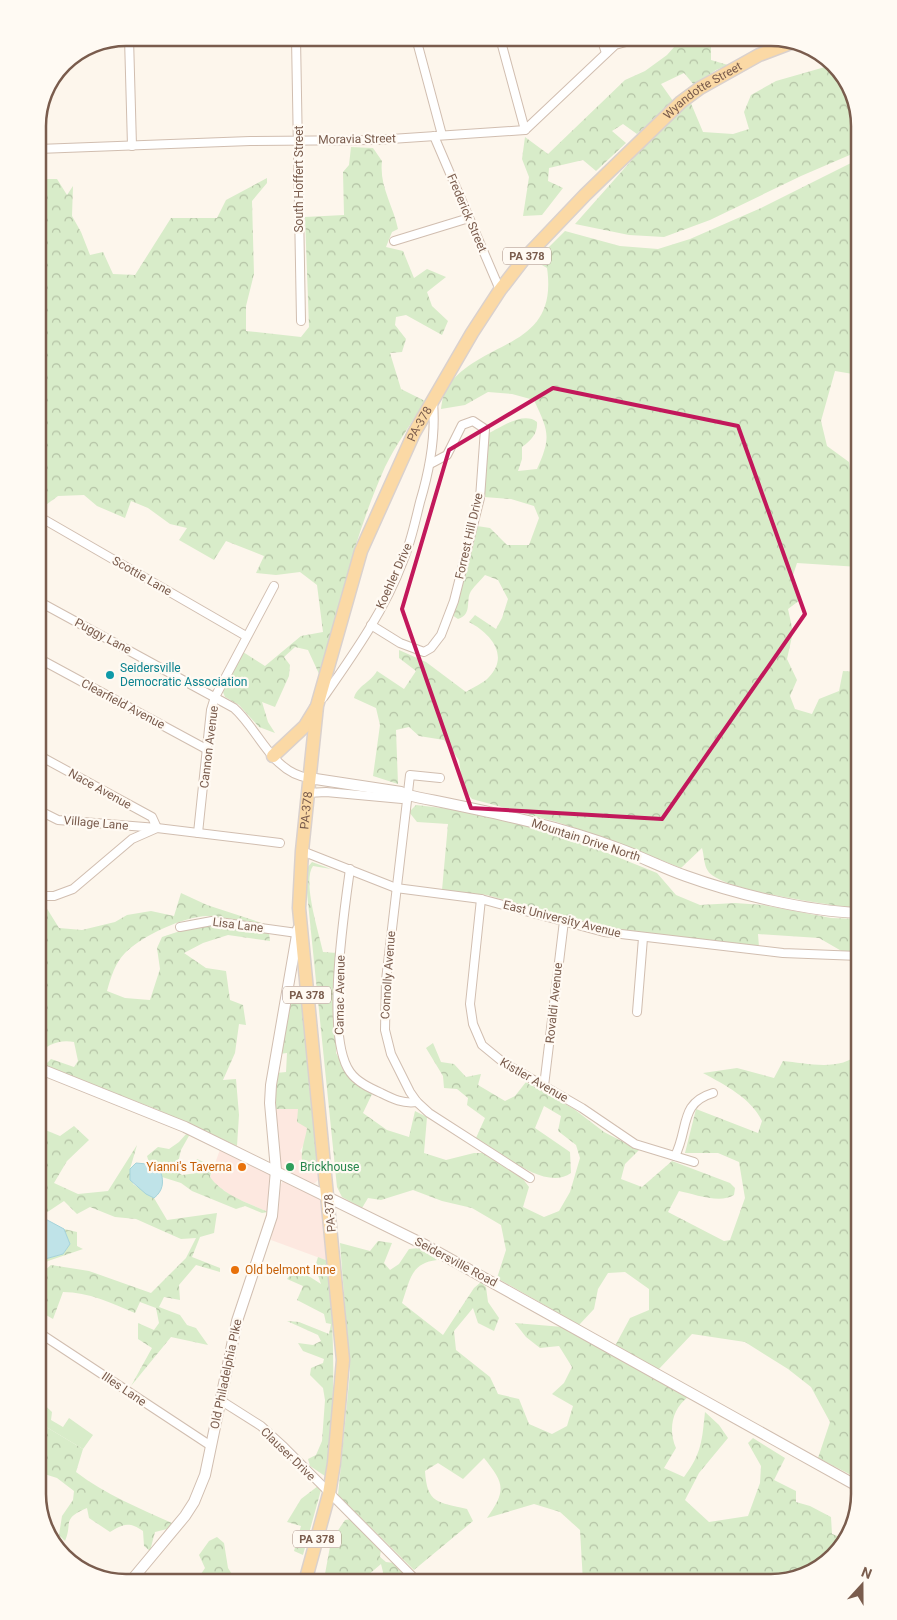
<svg xmlns="http://www.w3.org/2000/svg" width="897" height="1620" viewBox="0 0 897 1620" font-family="Roboto,sans-serif">
	<defs>
		<pattern id="forest-crowns" width="20" height="18" patternUnits="userSpaceOnUse" patternTransform="scale(1.25)"><rect width="20" height="18" fill="#d8ecc9"/><path d="M2 6a3 3 0 1 1 6 0M12 15a3 3 0 1 1 6 0" fill="none" stroke="#b4c2a5"/></pattern>
	</defs>
	<rect width="100%" height="100%" fill="#fdf6ec"/>
	<g fill="#fde8e0">
		<polygon points="275,1109 298,1109 308,1128 306,1141 300,1151 319,1173 319,1179 315,1183 310,1184 280,1167"/>
		<polygon points="221,1147 269,1173 271,1176 268,1212 233,1197 215,1184 210,1177"/>
		<polygon points="287,1180 320,1198 328,1261 271,1240 281,1184 283,1181"/>
	</g>
	<polygon fill="#d8ecc9" points="38,1399 52,1412 51,1420 63,1427 69,1418 93,1435 83,1449 38,1422"/>
	<g fill="url(#forest-crowns)">
		<polygon points="682,38 717,38 711,46 711,60 728,65 716,70 694,85 684,73 661,84 673,101 637,134 623,124 612,131 626,143 596,171 583,160 549,168 548,181 563,188 542,215 523,216 529,177 522,159 525,137 548,154 625,80 645,71 667,55"/>
		<polygon points="832,65 853,92 859,127 859,151 801,176 710,220 664,237 629,235 575,224 646,144 690,101 703,132 733,134 749,129 744,112 751,95 776,81"/>
		<path d="M351,147L373,148L382,161C379,186 393,205 398,229L392,232L386,247L403,251L414,278L427,269L446,277L427,292L432,306L448,321L442,335L406,315L396,317L395,325L406,339L402,352L390,353L401,389L425,401C412,423 396,444 385,467C355,534 339,605 320,676L308,650L295,647L284,657L290,665L289,676L275,707L262,702L268,722L275,733L259,727L239,705L225,697L223,692L243,652L265,666L301,636L323,632L317,585L300,572L276,575L256,573L264,556L226,541L214,560L179,540L187,528L170,524L148,508L131,501L125,518L97,506L84,495L58,496L39,510L38,509V179H57L67,195L73,186L72,216L81,232L90,255L103,252L113,274L135,275L171,218H217L226,200L267,178V183L252,201L254,274L246,306V331L301,337L309,327L305,217L344,215L343,172L349,165Z"/>
		<path d="M859,159V375L835,371L821,421L827,446L849,462L855,505L859,507V567L797,563L792,578L800,600L788,609L793,632L787,659L797,680L790,696L795,709L812,714L819,699L839,691L843,671L859,672V832L850,845L854,898L850,908C824,903 721,891 708,871C704,866 704,855 702,848L681,868L611,840L557,822L472,799L463,788L459,760L444,740L419,736L409,727L396,730L398,784L373,776L380,725L376,708L354,698C357,686 371,682 377,671L404,689L416,671L399,658V650L426,662L466,692C473,687 484,683 489,677C510,655 490,633 469,622L475,615L496,629L502,618L508,599L498,580L485,575C481,580 475,585 471,591C465,601 473,614 458,619L452,615L477,526L490,528L507,545H529L539,518L534,506L511,499L484,497L489,433C501,427 524,411 537,422C538,433 531,441 522,447V459L518,471L537,469C552,436 548,431 534,400L512,394L488,392L465,405L441,409C442,402 443,393 447,387C482,338 559,350 547,268L535,261L565,231L620,246L658,249L690,239L761,208Z"/>
		<polygon points="416,805 459,810 510,820 595,848 657,873 676,895 700,905 735,903 763,905 831,918 859,919 859,952 845,953 819,938 758,934 759,947 647,935 601,927 487,895 442,890 448,824 417,822 409,812"/>
		<path d="M312,862L331,869L313,866C302,881 319,933 323,952L337,953L336,1053L350,1078L372,1094L363,1113L387,1130L409,1137L415,1111L427,1117L424,1153L446,1160L474,1153H483L523,1179L529,1187L523,1207L544,1217L559,1211L570,1192L580,1158L576,1145L558,1131L561,1116L544,1106L535,1128L570,1152L571,1173C545,1192 499,1151 476,1138L485,1118L467,1105L468,1098L457,1089L444,1088L443,1076L426,1048L433,1043L441,1062L454,1064L466,1077L481,1074L478,1085L505,1101L515,1096L526,1082L574,1109L604,1132L639,1150L625,1164L621,1179L642,1187L672,1161L730,1183L735,1188L734,1195C720,1204 694,1194 679,1191L668,1212L724,1241L730,1240L745,1198L739,1162L718,1153H685L696,1109L758,1133L762,1121C751,1098 725,1085 703,1073L737,1068L774,1078L783,1061C806,1063 841,1072 859,1053V1479L818,1458L830,1422L811,1387L788,1369L745,1342L692,1334L658,1370L615,1346L630,1318L649,1310V1289L625,1272L608,1273L598,1289L594,1309L579,1325L497,1278L506,1250L501,1225L472,1208L442,1201L413,1190L381,1200L368,1198L362,1208L342,1197L337,1187L306,883V869Z"/>
		<path d="M181,893L207,905L271,926C251,923 230,918 209,916C187,915 141,936 125,953C115,963 111,977 107,991L125,998L150,1000L160,969L157,948L162,937L198,925H216L269,933L270,941L228,935L203,943L184,953L206,968L226,971L230,1000L243,1005L246,1025L239,1024L235,1053L223,1080L236,1079L239,1115L237,1146L156,1109L44,1066L51,1059L74,1067L78,1061L74,1042C61,1039 45,1044 38,1056V905L46,907L59,928L82,930L115,922L127,915L151,911L174,916Z"/>
		<path d="M289,1001H303L319,1173C291,1171 305,1144 307,1128L297,1122L298,1109H275L276,1073L286,1072L287,1053L279,1054Z"/>
		<path d="M74,1126L89,1140L67,1161L54,1183L78,1194L108,1191L137,1145L130,1169L133,1184L154,1198L167,1220L217,1213L214,1233L200,1237L192,1257L220,1268V1272L196,1265L179,1285L180,1300L164,1297L159,1307L180,1315L187,1325L196,1328L208,1345L171,1337L131,1386L152,1348L138,1339V1323L154,1330L159,1323L156,1308L140,1302L135,1313C111,1303 89,1292 63,1292L53,1319L46,1315L38,1324C38,1302 32,1279 51,1265L89,1271L151,1293L186,1258L196,1238L181,1239L136,1219L115,1217L90,1207L77,1214L64,1201L40,1217L38,1215V1127L60,1136Z"/>
		<path d="M187,1133L190,1134L181,1150L176,1171L182,1175L197,1173L193,1166L197,1159L206,1163L205,1167L212,1169L210,1177C223,1195 248,1203 268,1212L262,1213L245,1206L236,1209L192,1191L181,1183L162,1177L161,1173L150,1166L147,1156L158,1147L169,1149L179,1142Z"/>
		<polygon points="64,1229 77,1232 77,1246 83,1249 48,1261 38,1269 38,1261 63,1254 70,1244"/>
		<path d="M378,1241L392,1243L384,1263L390,1270L399,1264L409,1249L419,1248L437,1260C410,1263 410,1281 402,1303L443,1335L474,1288L481,1282L486,1287L488,1302L499,1318L494,1331L478,1323L473,1308L454,1331L456,1350L490,1377L498,1394L519,1399L529,1424L552,1434L567,1426L573,1406L552,1394L564,1383L572,1367L559,1346L540,1348L526,1337L515,1323L563,1327L688,1397C672,1409 668,1430 676,1448L664,1468L684,1477C702,1453 702,1440 705,1412L719,1425L728,1438L699,1473L685,1500L709,1522L748,1516L760,1483L761,1466L748,1443L753,1438L785,1458L774,1480L796,1491V1502L810,1506L831,1517L832,1534L846,1539L845,1543L805,1576L770,1582H583L580,1530L560,1512L534,1504L487,1518C507,1490 504,1483 484,1458L463,1479L438,1463L425,1471C427,1504 438,1502 467,1509L473,1521L414,1570L338,1495L350,1372L340,1243L370,1251Z"/>
		<path d="M318,1257L328,1261C334,1333 337,1404 325,1476L310,1466L308,1459L316,1455L322,1441L325,1400L323,1388L310,1375L311,1368L323,1363L324,1359L303,1351L298,1343L313,1345L321,1341L318,1335L287,1321L299,1322L329,1334L331,1324L326,1323L324,1314L297,1300L303,1286L287,1279L291,1274L304,1273L321,1284L315,1267Z"/>
		<path d="M38,1422L83,1449L76,1472C106,1495 139,1508 172,1523L167,1529L155,1532L150,1551L144,1546L143,1531C129,1521 123,1524 110,1532L89,1518L87,1508C61,1519 73,1523 65,1541L59,1535L62,1516L73,1500L74,1491L57,1478L38,1472Z"/>
		<polygon points="318,1486 321,1490 303,1555 294,1551 301,1526 287,1522 301,1499"/>
		<polygon points="351,1519 381,1549 380,1557 386,1562 394,1563 407,1577 403,1581 381,1582 383,1572 381,1564 360,1582 348,1577 325,1574 331,1541 345,1520"/>
		<polygon points="217,1537 224,1543 228,1568 237,1582 202,1582 199,1577 205,1568 199,1555 209,1541"/>
	</g>
	<g fill="#bfe3e8" stroke="#a5d3da">
		<path d="M136,1163L147,1164L161,1173C164,1182 163,1191 154,1198L146,1194L130,1180V1169Z"/>
		<polygon points="38,1215 64,1229 70,1244 63,1254 38,1261"/>
	</g>
	<g fill="none" stroke-linecap="round" stroke-linejoin="round">
		<g stroke="#d1beb0" stroke-width="10">
			<g id="minor">
				<polyline points="129,38 132,146"/>
				<polyline points="296,38 301,321"/>
				<polyline points="416,38 442,135"/>
				<polyline points="500,38 525,130"/>
				<polyline points="601,38 606,53"/>
				<polyline points="103,42 303,38"/>
				<polyline points="434,136 500,290"/>
				<polyline points="38,149 250,141 376,140 525,130 615,45 641,38"/>
				<polyline points="394,241 469,218"/>
				<polyline points="38,516 246,636"/>
				<path d="M38,601L234,708C259,730 272,773 309,778"/>
				<polyline points="371,625 400,643 424,652 431,648 441,635 454,601 480,498 485,429 473,421 462,425 447,455 430,464"/>
				<polyline points="38,658 208,750"/>
				<path d="M323,698C353,655 385,610 403,561C411,542 415,522 420,502C430,469 436,437 433,402"/>
				<polyline points="440,778 410,775 386,980 385,1030 391,1054 410,1092 417,1102 429,1113 530,1178"/>
				<polyline points="307,793 326,792 402,799 407,795"/>
				<polyline points="38,810 58,820 157,828 152,817 38,755"/>
				<polyline points="198,833 211,710 215,697 274,586"/>
				<polyline points="302,851 396,888 481,899 604,932 783,953 859,956"/>
				<path d="M350,869C344,913 325,1037 350,1072C357,1082 370,1088 381,1093C393,1099 403,1104 417,1102"/>
				<polyline points="38,896 54,896 73,889 132,839 157,828 280,843"/>
				<polyline points="481,899 470,1004 473,1024 482,1045 504,1063 582,1108 635,1144 694,1162"/>
				<polyline points="180,927 212,921 297,933"/>
				<polyline points="637,1012 643,938"/>
				<polyline points="544,1086 564,921"/>
				<path d="M675,1156C689,1129 679,1103 713,1093"/>
				<polyline points="38,1332 211,1446"/>
				<polyline points="220,1400 261,1426 284,1447 418,1582"/>
			</g>
		</g>
		<g stroke="#d1beb0" stroke-width="12">
			<g id="tertiary">
				<path d="M309,778L401,792L407,795C479,810 551,823 620,849C642,857 663,868 686,876C736,894 806,911 859,913"/>
				<polyline points="38,1068 185,1127 425,1245 859,1487"/>
				<polyline points="130,1582 185,1516 194,1502 205,1475 237,1321 272,1216 276,1170 270,1103 271,1085 298,929"/>
			</g>
		</g>
		<g stroke="#dad1cd" stroke-width="15">
			<g id="primary">
				<polyline points="273,756 305,726 316,708"/>
				<path id="s1" d="M305,1582L329,1494L334,1463L343,1360L299,908L302,851L317,706L361,551L414,433L472,333L500,290L524,259L585,195L681,102L700,88L759,55L791,43"/>
			</g>
		</g>
		<use href="#minor" stroke="#fff" stroke-width="8"/>
		<use href="#tertiary" stroke="#fff" stroke-width="10"/>
		<use href="#primary" stroke="#fbd9a5" stroke-width="12"/>
	</g>
	<path fill="none" stroke="#c2185b" stroke-width="4" stroke-linejoin="round" d="M553,388L738,426L805,614L662,819L471,808L402,609L449,450Z"/>
	<circle fill="#0f9aa8" stroke="#fffaf3" stroke-width="2" cx="110" cy="675" r="5"/>
	<g fill="#e8710a" stroke="#fffaf3" stroke-width="2">
		<circle cx="242" cy="1167" r="5"/>
		<circle cx="235" cy="1270" r="5"/>
	</g>
	<circle fill="#2e9e5b" stroke="#fffaf3" stroke-width="2" cx="290" cy="1167" r="5"/>
	<g text-anchor="middle" stroke-width="4.5" stroke-linejoin="round" paint-order="stroke">
		<g fill="#fffaf3" stroke="#a28b7f" stroke-width="1">
			<rect x="503" y="247.5" width="48" height="17" rx="4"/>
			<rect x="283" y="986.5" width="48" height="17" rx="4"/>
			<rect x="293" y="1530.5" width="48" height="17" rx="4"/>
		</g>
		<g font-size="11" font-weight="bold" fill="#7a5c4d">
			<text x="527" y="260">PA 378</text>
			<text x="307" y="999">PA 378</text>
			<text x="317" y="1543">PA 378</text>
		</g>
		<g font-size="12" fill="#7a5c4d" stroke="#fffaf3">
			<text dy="4" stroke="none"><textPath href="#s1" startOffset="1626">Wyandotte Street</textPath></text>
			<text transform="translate(357 139) rotate(-1)" y="4">Moravia Street</text>
			<text transform="translate(299 179) rotate(-90)" y="4">South Hoffert Street</text>
			<text transform="translate(467 213) rotate(67)" y="4">Frederick Street</text>
			<text dy="4" stroke="none"><textPath href="#s1" startOffset="1184">PA-378</textPath></text>
			<text transform="translate(469 536) rotate(-77)" y="4">Forrest Hill Drive</text>
			<text transform="translate(142 576) rotate(30)" y="4">Scottie Lane</text>
			<text transform="translate(394 576) rotate(-66)" y="4">Koehler Drive</text>
			<text transform="translate(103 636) rotate(28)" y="4">Puggy Lane</text>
			<text transform="translate(123 704) rotate(28)" y="4">Clearfield Avenue</text>
			<text transform="translate(209 747) rotate(-83)" y="4">Cannon Avenue</text>
			<text transform="translate(100 789) rotate(29)" y="4">Nace Avenue</text>
			<text dy="4" stroke="none"><textPath href="#s1" startOffset="778">PA-378</textPath></text>
			<text transform="translate(96 823) rotate(5)" y="4">Village Lane</text>
			<text transform="translate(586 840) rotate(18)" y="4">Mountain Drive North</text>
			<text transform="translate(562 919) rotate(14)" y="4">East University Avenue</text>
			<text transform="translate(238 925) rotate(7)" y="4">Lisa Lane</text>
			<text transform="translate(388 975) rotate(-86)" y="4">Connolly Avenue</text>
			<text transform="translate(340 995) rotate(-89)" y="4">Camac Avenue</text>
			<text transform="translate(554 1003) rotate(-84)" y="4">Rovaldi Avenue</text>
			<text transform="translate(534 1080) rotate(30)" y="4">Kistler Avenue</text>
			<text transform="translate(330 1213) rotate(-95)" y="4">PA-378</text>
			<text transform="translate(456 1262) rotate(28)" y="4">Seidersville Road</text>
			<text transform="translate(226 1374) rotate(-78)" y="4">Old Philadelphia Pike</text>
			<text transform="translate(124 1389) rotate(34)" y="4">Illes Lane</text>
			<text transform="translate(288 1454) rotate(44)" y="4">Clauser Drive</text>
		</g>
		<g font-size="12" fill="#0d838f" stroke="#fffaf3" text-anchor="start">
			<text x="120" y="672">Seidersville<tspan x="120" dy="14">Democratic Association</tspan></text>
		</g>
		<g font-size="12" fill="#c56008" stroke="#fffaf3" text-anchor="end">
			<text x="232" y="1171">Yianni's Taverna</text>
			<text x="245" y="1274" text-anchor="start">Old belmont Inne</text>
		</g>
		<g font-size="12" fill="#27864d" stroke="#fffaf3" text-anchor="start">
			<text x="300" y="1171">Brickhouse</text>
		</g>
	</g>
	<path d="M0 0H897V1620H0ZM126 46H771A80 80 0 0 1 851 126V1494A80 80 0 0 1 771 1574H126A80 80 0 0 1 46 1494V126A80 80 0 0 1 126 46Z" fill="#fffaf3" fill-rule="evenodd"/>
	<path fill="none" stroke="#7a5c4d" stroke-width="2.5" d="M126 46H771A80 80 0 0 1 851 126V1494A80 80 0 0 1 771 1574H126A80 80 0 0 1 46 1494V126A80 80 0 0 1 126 46Z"/>
	<g transform="translate(862 1585) rotate(21)" stroke="#fffaf3" stroke-width="4" paint-order="stroke">
	<path d="M0-4L9 19L0 12L-9 19Z" fill="#7a5c4d"/>
	<text y="-8" font-size="14" font-weight="bold" text-anchor="middle" fill="#7a5c4d">N</text>
	</g>
</svg>
